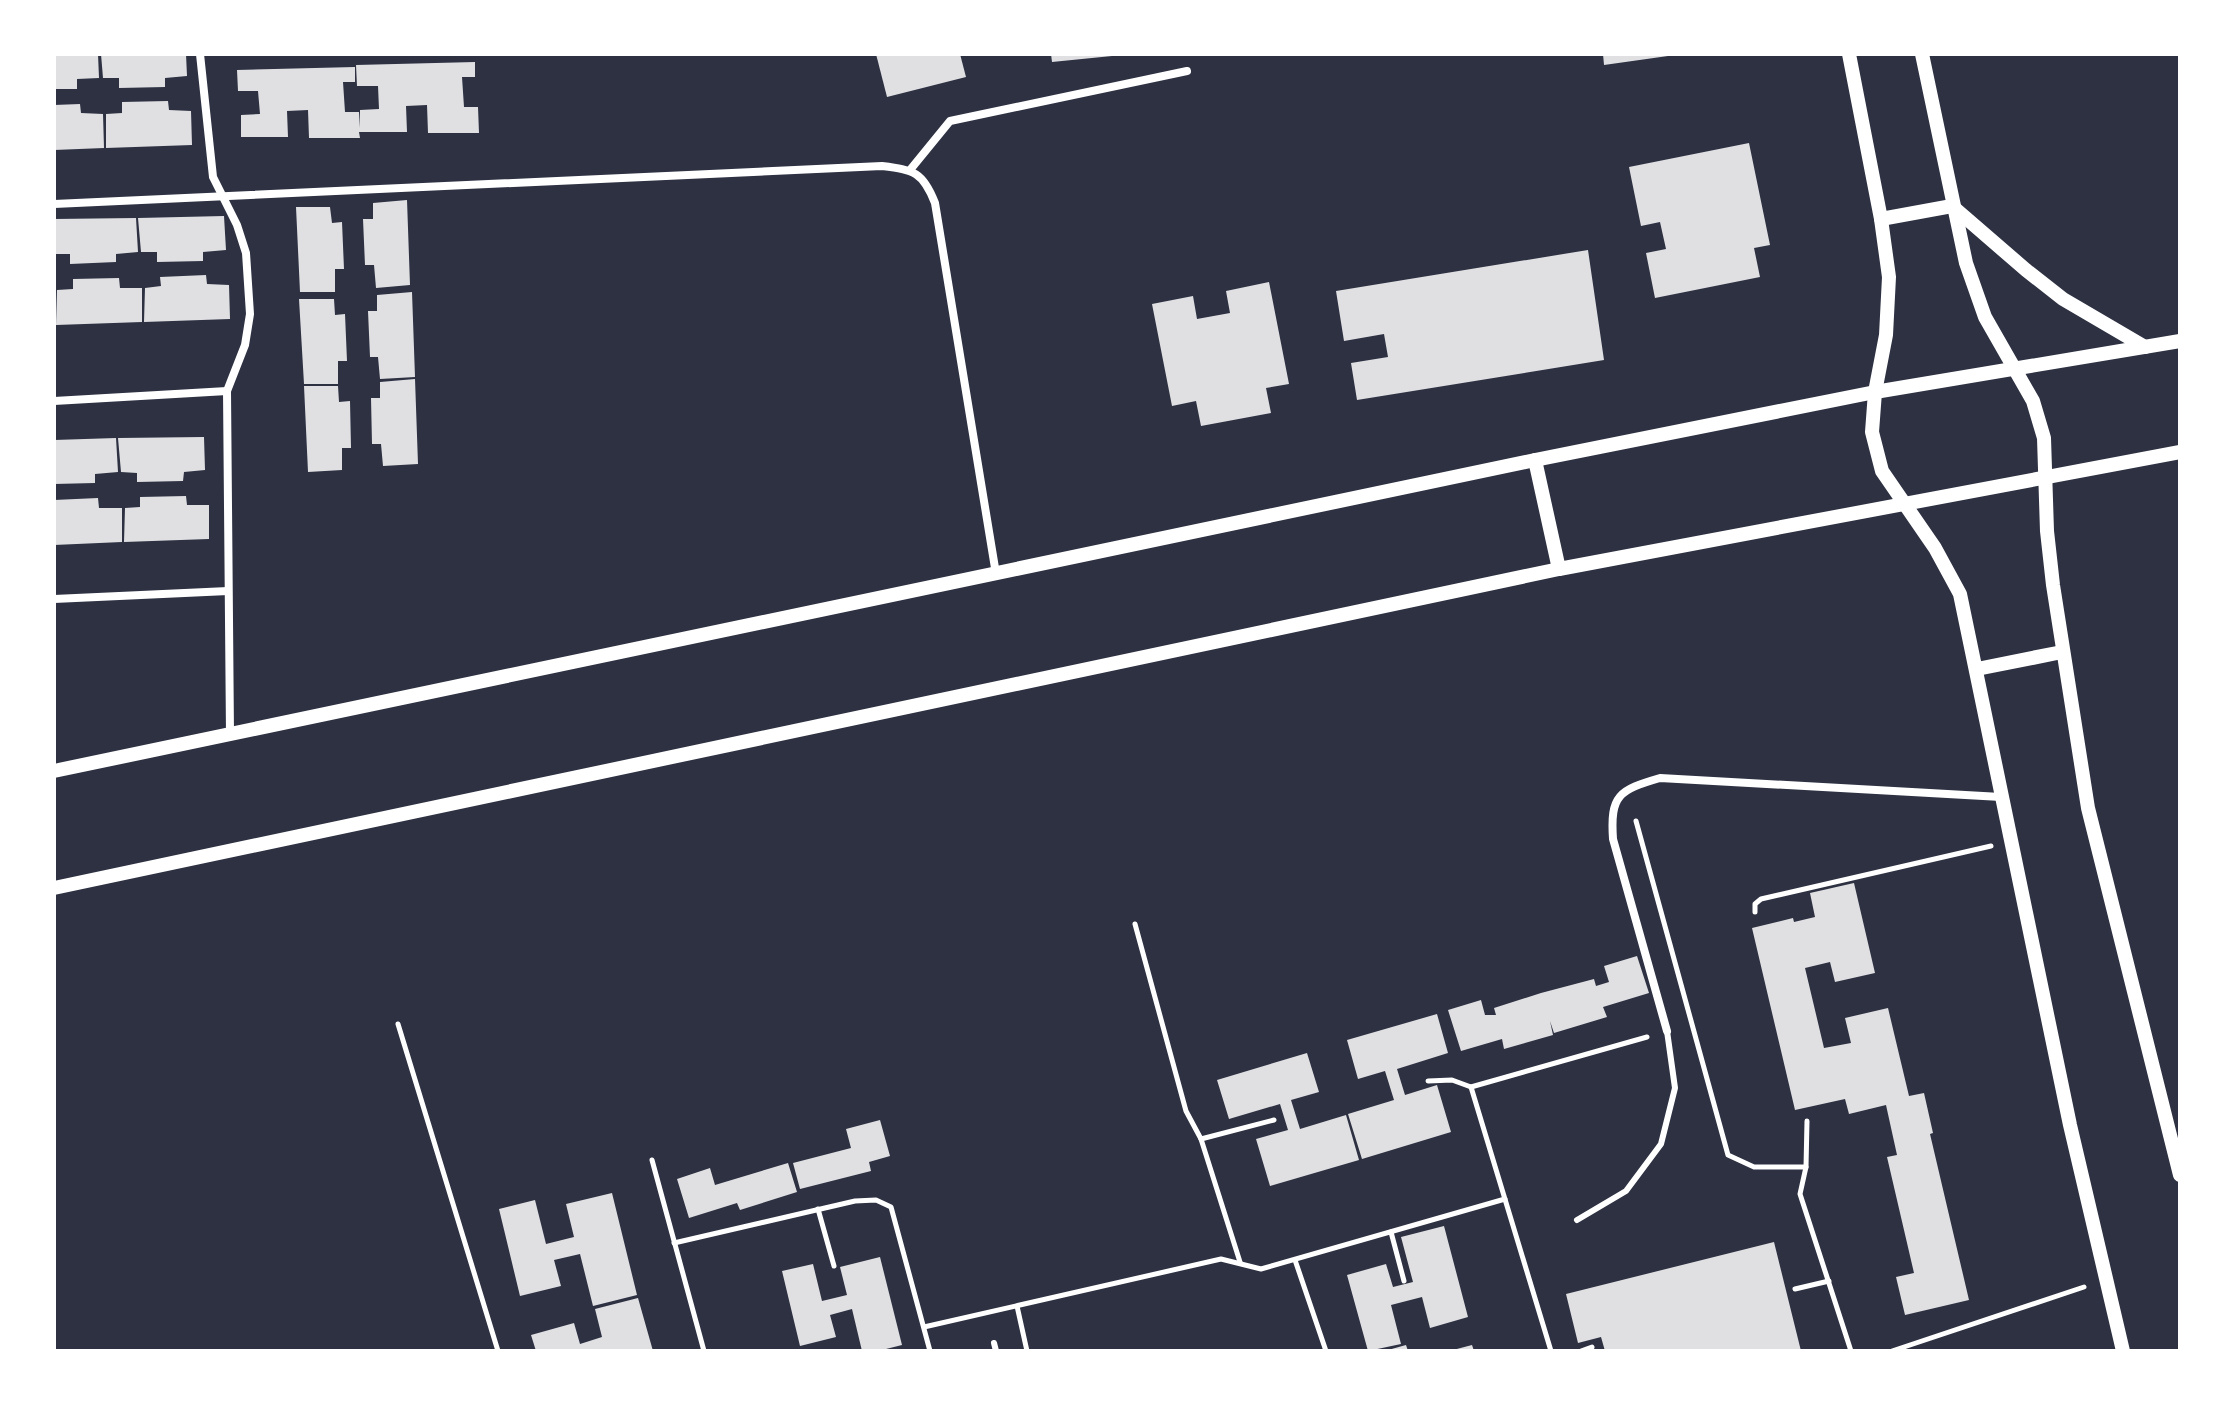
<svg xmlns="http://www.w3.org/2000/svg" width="2234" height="1405" viewBox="0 0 2234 1405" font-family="'Space Grotesk',sans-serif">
	<rect width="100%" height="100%" fill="#2d3142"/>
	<g fill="#e0e0e3">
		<polygon points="54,54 98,54 99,78 77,79 77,89 54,89"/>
		<polygon points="101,54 186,54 187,76 165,78 165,87 119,88 119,78 103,78"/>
		<polygon points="876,54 960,54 966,77 887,97"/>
		<polygon points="1051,54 1112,54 1112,56 1052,62"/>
		<polygon points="1603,54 1668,54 1668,56 1604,65"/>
		<polygon points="475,62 475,77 462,77 464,107 478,107 479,133 428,133 427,105 406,106 407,132 359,132 360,138 309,138 308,110 287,111 288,137 241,137 241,115 260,114 258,91 238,91 237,70 355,67 355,82 343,82 345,112 359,112 360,128 360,110 379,109 378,86 357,86 356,65"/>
		<polygon points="168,101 169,110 191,111 192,145 106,148 106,114 122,113 122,102"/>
		<polygon points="80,104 81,113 103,114 104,148 54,150 54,105"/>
		<polygon points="1749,143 1770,245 1754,248 1760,277 1655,298 1646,253 1666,249 1660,222 1641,226 1629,167"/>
		<polygon points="407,200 410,285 376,288 374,265 365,265 363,219 373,219 373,203"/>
		<polygon points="296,207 330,207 332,223 342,222 344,269 335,269 335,292 300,292"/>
		<polygon points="224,216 226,250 203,252 203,261 157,262 157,252 141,252 138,218"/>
		<polygon points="136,218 138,252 116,254 116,262 70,264 70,254 54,254 54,219"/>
		<polygon points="1588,250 1604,360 1357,400 1351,363 1388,357 1384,334 1344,341 1336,291"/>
		<polygon points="206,275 207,284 229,285 230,319 144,322 145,288 161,286 160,277"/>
		<polygon points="119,278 120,288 142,288 142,322 56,325 57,290 73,289 73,279"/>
		<polygon points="1269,282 1289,384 1266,388 1271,413 1201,426 1196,401 1172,406 1152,304 1193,296 1197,319 1230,313 1226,291"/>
		<polygon points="412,292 415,377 380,379 378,357 370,357 368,311 377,311 377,295"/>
		<polygon points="299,299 334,299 335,315 345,314 347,361 338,361 338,384 304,384"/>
		<polygon points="415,379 418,464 383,466 381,444 372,444 371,398 380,398 380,382"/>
		<polygon points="304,386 338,386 339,402 350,401 351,448 342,448 342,470 308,472"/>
		<polygon points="204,437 205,470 184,472 183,481 137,482 137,473 121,472 118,438"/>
		<polygon points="116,438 118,472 95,474 95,483 54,484 54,440"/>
		<polygon points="186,496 187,505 209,505 209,539 124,542 125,508 140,507 140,497"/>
		<polygon points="98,498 99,508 122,508 122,542 54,545 54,500"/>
		<polygon points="1854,883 1875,973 1835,982 1830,962 1805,968 1824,1048 1851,1043 1845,1018 1888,1008 1909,1096 1924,1093 1933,1133 1930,1134 1969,1300 1905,1315 1896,1277 1914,1273 1887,1157 1897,1155 1886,1105 1849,1114 1845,1099 1795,1110 1752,928 1793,918 1794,922 1815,917 1810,893"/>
		<polygon points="1637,956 1649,993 1603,1007 1607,1017 1554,1033 1550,1021 1553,1035 1504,1049 1502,1039 1461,1051 1448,1010 1481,1000 1485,1015 1496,1015 1494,1008 1541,993 1594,979 1596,986 1609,982 1604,966"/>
		<polygon points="1437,1014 1448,1053 1397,1069 1405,1095 1437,1085 1451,1132 1362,1159 1348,1114 1394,1100 1385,1071 1358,1079 1347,1040"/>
		<polygon points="1307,1053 1319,1092 1291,1100 1300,1129 1346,1115 1359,1160 1270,1186 1256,1139 1288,1130 1280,1104 1229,1119 1217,1080"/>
		<polygon points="880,1120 890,1156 869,1162 871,1171 800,1189 793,1163 851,1148 846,1129"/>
		<polygon points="788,1163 797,1192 740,1210 737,1203 689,1218 677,1179 710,1168 715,1185"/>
		<polygon points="612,1193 637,1295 593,1306 580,1254 554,1260 561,1286 520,1296 499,1209 535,1200 546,1244 574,1237 566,1204"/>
		<polygon points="1444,1226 1468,1317 1430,1328 1422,1297 1391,1305 1401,1344 1368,1351 1347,1275 1386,1264 1393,1287 1413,1282 1401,1237"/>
		<polygon points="1774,1242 1801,1351 1605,1351 1601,1337 1578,1343 1566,1294"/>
		<polygon points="880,1257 902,1345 878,1351 862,1351 852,1309 830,1315 836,1337 800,1346 782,1271 813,1264 822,1301 847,1295 840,1267"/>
		<polygon points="638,1298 653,1351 536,1351 531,1335 574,1323 580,1344 602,1337 595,1309"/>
		<polygon points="1406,1345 1408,1351 1388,1351 1388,1350"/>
		<polygon points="1472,1345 1474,1351 1453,1351 1453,1350"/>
	</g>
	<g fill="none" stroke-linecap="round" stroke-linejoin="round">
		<g stroke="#fff" stroke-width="5">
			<polyline points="1636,821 1728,1155 1754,1167 1806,1167"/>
			<polyline points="1755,912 1755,904 1761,899 1991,846"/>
			<polyline points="1135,924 1186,1111 1201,1139 1240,1262"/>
			<polyline points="398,1024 498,1351"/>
			<polyline points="1428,1081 1452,1080 1471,1087 1647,1037"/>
			<polyline points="1471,1087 1551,1351"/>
			<polyline points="1807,1121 1806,1167 1800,1194 1851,1351"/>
			<polyline points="1201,1139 1274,1120"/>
			<polyline points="652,1160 704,1351"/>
			<polyline points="818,1209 834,1266"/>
			<polyline points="1391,1232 1404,1281"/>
			<polyline points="674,1243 855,1201 876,1200 891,1207 930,1351"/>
			<polyline points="1295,1260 1326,1351"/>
			<polyline points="1795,1289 1829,1281"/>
			<polyline points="1017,1306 1027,1351"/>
			<polyline points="924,1327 1221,1259 1261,1269 1505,1199"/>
			<polyline points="1581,1351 1592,1347"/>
			<polyline points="1892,1351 2084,1287"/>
		</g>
		<g stroke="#fff" stroke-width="6">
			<polyline points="1577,1220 1626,1191 1661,1144 1675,1088 1667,1031"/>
			<polyline points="994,1343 996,1351"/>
		</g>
		<g stroke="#fff" stroke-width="8">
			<polyline points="200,54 213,177 237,225 246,253 250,314 245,345 227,391 230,734"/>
			<polyline points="910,170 950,121 1187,71"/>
			<path d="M54,204L882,166C914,170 923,172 935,203L996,574"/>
			<polyline points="54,401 227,391"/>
			<polyline points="54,599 228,591"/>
			<path d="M1667,1031L1613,839C1610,795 1619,790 1660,778L2001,797"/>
		</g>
		<g stroke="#fff" stroke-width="14">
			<polyline points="1849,54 1881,219 1889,277 1886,335 1875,392 1872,432 1882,471 1935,548 1960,594 2070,1125 2123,1351"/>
			<polyline points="1922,54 1966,263 1985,317 2033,401 2044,438 2047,531 2053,585 2088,808 2180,1175"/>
			<polyline points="1881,219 1952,206 2026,270 2063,299 2145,347"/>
			<polyline points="1535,460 1559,569"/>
			<polyline points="1977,669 2062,652"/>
			<polyline points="54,771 1535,460 1875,392 2180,341"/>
			<polyline points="54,888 1559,569 2180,452"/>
		</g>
	</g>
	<rect width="2234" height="1405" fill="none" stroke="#ffffff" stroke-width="112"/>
</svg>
